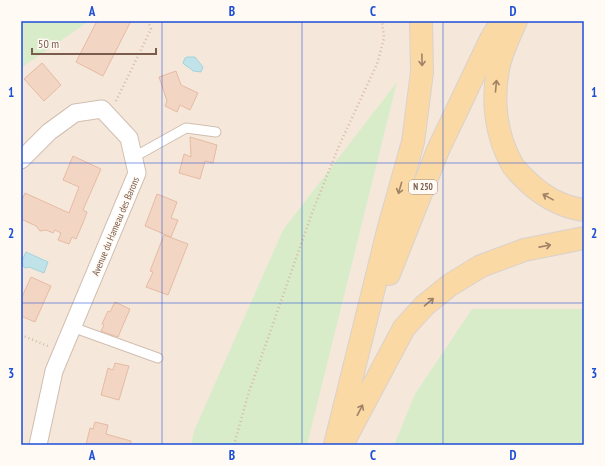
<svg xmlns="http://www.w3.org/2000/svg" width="605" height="466" viewBox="0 0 605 466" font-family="'PT Sans Narrow',sans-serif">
	<rect width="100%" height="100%" fill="#fdf6ec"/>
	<rect fill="#f5e8da" x="21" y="21" width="563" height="424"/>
	<g fill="#d8ecc9">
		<polygon points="21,21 89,21 21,68"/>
		<polygon points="397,82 307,445 191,445 194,431 283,230"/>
		<polygon points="472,309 584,309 584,445 394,445 415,394"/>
	</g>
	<g fill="#bfe3e8" stroke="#a5d3da">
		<path d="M187,57H195L203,67L201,72L193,71C190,67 186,67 183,63L185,58Z"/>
		<polygon points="26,252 48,262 44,273 29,267 25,268 21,263"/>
	</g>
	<g fill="#f3d5c3" stroke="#e6bba3">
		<polygon points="97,21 131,21 103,76 76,62"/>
		<polygon points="42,63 61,85 44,101 24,79"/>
		<polygon points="176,71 181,85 198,93 190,110 180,105 177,112 165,106 167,101 159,77"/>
		<polygon points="190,137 217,145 213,163 205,161 200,179 179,173 184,154 191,157"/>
		<polygon points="73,156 101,169 83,210 87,212 83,223 76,239 72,237 69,244 58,240 61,233 55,230 53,233 46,230 40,231 36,226 21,219 21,202 25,193 69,213 79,187 63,180"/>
		<polygon points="157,194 177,202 171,218 178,220 171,237 145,226"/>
		<polygon points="164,235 188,244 168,295 146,287 153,272 150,271"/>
		<polygon points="31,277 51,286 35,322 21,316 21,299"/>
		<polygon points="115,302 130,309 118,337 101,331 104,325 102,324 108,311 110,312"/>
		<polygon points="115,363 129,366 119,400 101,395 108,368 113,370"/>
		<polygon points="95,422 108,425 106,434 131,441 130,445 86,445 90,428 93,429"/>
	</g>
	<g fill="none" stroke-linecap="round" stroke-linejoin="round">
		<g stroke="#d1beb0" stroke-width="11">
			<g id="service">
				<polyline points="134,157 186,128 216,132"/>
				<polyline points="72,327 158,358"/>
			</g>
		</g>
		<g stroke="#d1beb0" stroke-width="19">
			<polyline id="minor" points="21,160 49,132 75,113 102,109 129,138 137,173 54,371 38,445"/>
		</g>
		<g stroke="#dad1cd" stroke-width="24">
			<g id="primary">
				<path d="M516,21C510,35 500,55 498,70C492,101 496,136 512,164C514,168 518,172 522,176C538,193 560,207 584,210"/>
				<polyline points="389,274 438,150 491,39 502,21"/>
				<polyline points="345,439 404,328 425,305 450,285 481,266 524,250 584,238"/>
				<polyline points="335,445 389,227 413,142 422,72 421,21"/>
			</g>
		</g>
		<g stroke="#d9b8a5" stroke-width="2.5" stroke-dasharray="1 3" stroke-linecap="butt">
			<polyline points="116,101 151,29 148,21"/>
			<polyline points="21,335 48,346"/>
			<polyline points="234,445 248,395 312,213 338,148 377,64 384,38 382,21"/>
		</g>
		<use href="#service" stroke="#fff" stroke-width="9"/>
		<use href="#minor" stroke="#fff" stroke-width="17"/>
		<use href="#primary" stroke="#fbd9a5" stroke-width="22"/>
	</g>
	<defs><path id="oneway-shaft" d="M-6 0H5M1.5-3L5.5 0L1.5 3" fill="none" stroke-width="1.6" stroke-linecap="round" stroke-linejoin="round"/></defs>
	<g stroke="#a18267">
		<use href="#oneway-shaft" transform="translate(422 60) rotate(89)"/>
		<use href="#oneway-shaft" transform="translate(496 86) rotate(-85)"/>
		<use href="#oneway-shaft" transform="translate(400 188) rotate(106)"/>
		<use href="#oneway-shaft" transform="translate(548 197) rotate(-151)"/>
		<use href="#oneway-shaft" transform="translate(545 246) rotate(-11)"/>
		<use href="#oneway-shaft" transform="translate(429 302) rotate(-40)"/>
		<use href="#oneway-shaft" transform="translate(360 410) rotate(-63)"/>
	</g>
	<path fill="none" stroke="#1d4ed8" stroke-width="1" stroke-opacity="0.55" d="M162,21V445M302,21V445M443,21V445M21,163H584M21,303H584"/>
	<g text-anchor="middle" stroke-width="3" stroke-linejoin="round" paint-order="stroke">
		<rect fill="#fffaf3" stroke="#a28b7f" stroke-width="1" x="409" y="180" width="28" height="14" rx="3"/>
		<g font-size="9" font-weight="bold" fill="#7a5c4d">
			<text x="423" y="190">N 250</text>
		</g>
		<g font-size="10" fill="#7a5c4d" stroke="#fffaf3">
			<text transform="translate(115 226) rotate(-67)" y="4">Avenue du Hameau des Barons</text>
		</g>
	</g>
	<rect width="605" height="466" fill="none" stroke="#fffaf3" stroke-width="44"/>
	<path d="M32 48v6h124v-6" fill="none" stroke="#7a5c4d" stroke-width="2"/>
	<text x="38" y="48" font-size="12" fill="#7a5c4d" stroke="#fffaf3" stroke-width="3" paint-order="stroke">50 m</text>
	<rect x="22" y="22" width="561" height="422" fill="none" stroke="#1d4ed8" stroke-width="1.5"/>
	<g font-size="13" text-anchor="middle" font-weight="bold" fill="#1d4ed8">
		<text x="92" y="16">A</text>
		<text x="232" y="16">B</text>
		<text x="373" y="16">C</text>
		<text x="513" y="16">D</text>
		<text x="11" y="97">1</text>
		<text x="594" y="97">1</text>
		<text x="11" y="238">2</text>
		<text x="594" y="238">2</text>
		<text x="11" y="378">3</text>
		<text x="594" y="378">3</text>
		<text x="92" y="460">A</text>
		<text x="232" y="460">B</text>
		<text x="373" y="460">C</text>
		<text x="513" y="460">D</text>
	</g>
</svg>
